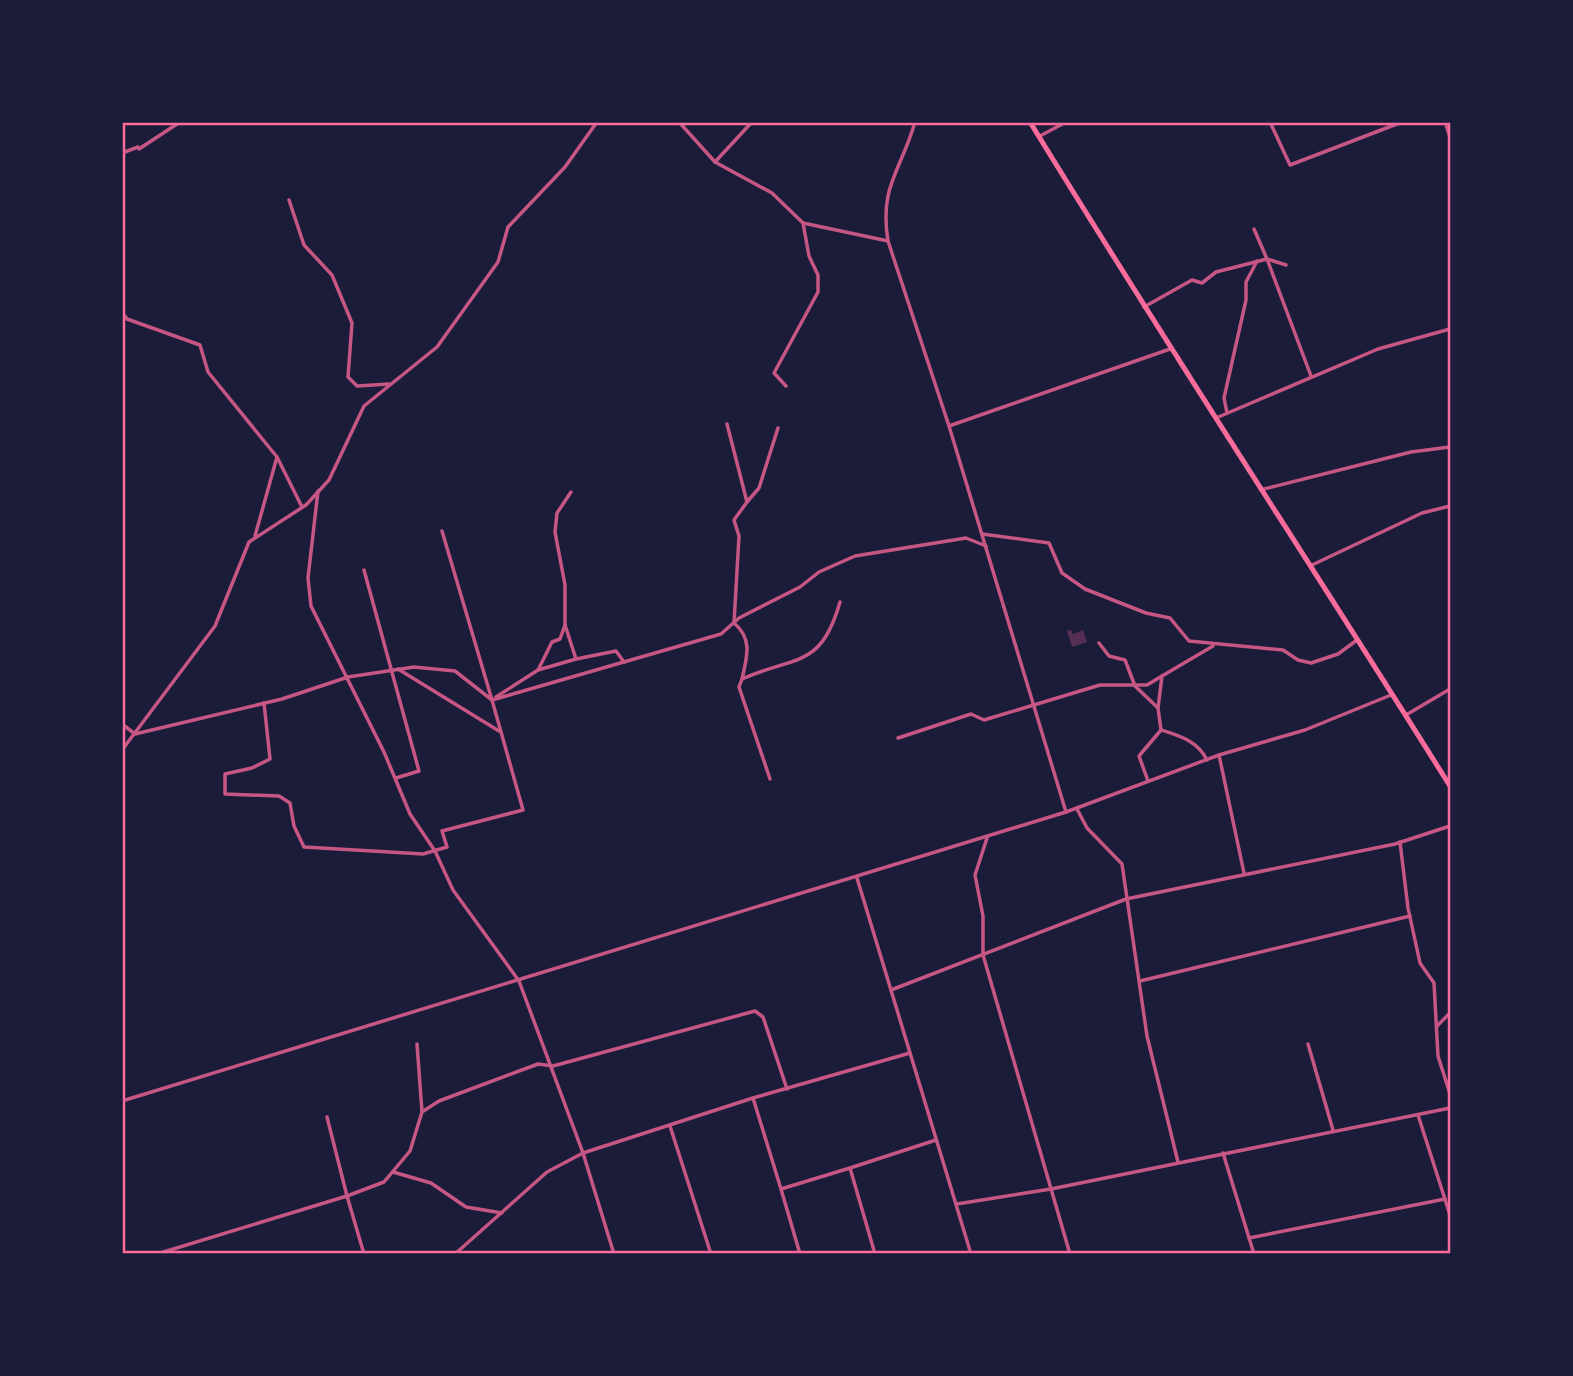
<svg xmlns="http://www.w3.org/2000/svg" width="1573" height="1376" viewBox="0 0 1573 1376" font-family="'Roboto Condensed',sans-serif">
	<rect width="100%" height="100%" fill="#1b1b3a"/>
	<polygon fill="#542f53" points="1071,630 1073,634 1083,630 1087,642 1072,647 1067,631"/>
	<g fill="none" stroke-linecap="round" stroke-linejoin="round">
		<g stroke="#c65784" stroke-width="3.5">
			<polyline points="679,122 715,162 772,193 803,223 888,241"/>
			<path d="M915,122C901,171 879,186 888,241L949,426L1066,812"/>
			<polyline points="1270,122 1290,165 1402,122"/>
			<polyline points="1445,122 1450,137"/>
			<polyline points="1040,136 1066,122"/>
			<polyline points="139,149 180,122"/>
			<polyline points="122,153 138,147"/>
			<polyline points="715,162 752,122"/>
			<polyline points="289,200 304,245 332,275 352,323 348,377 357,386 389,384"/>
			<polyline points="1254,229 1267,259 1286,265"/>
			<polyline points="1144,307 1192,280 1202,283 1216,272 1267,259 1311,376"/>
			<polyline points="122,312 127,319 200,345 208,372 277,457 255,536"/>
			<polyline points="786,386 774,373 818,292 818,275 809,256 803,223"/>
			<polyline points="1227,413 1224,398 1246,300 1246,282 1257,261"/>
			<polyline points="1216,418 1378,349 1450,329"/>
			<path d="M727,424L747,502L734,520L739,536L734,623C753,639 747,657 742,679"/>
			<polyline points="949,426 1170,349"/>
			<polyline points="277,457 302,507"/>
			<polyline points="1264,489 1411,452 1450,447"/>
			<polyline points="318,491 308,578 311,606 384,752 410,814 435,851 453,890 519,981 583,1153 614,1254"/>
			<polyline points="571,492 557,513 555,532 565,585 565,625 576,659 616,651 624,662"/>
			<polyline points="747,502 759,488 778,428"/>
			<polyline points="982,534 1049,543 1062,573 1085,589 1146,613 1170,618 1189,641 1283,650 1298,660 1311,663 1338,654 1357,640"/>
			<polyline points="1312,565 1422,513 1450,506"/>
			<polyline points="364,570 419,771 396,778"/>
			<polyline points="1099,643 1109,656 1125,660 1135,686 1158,708"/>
			<polyline points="398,669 499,731"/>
			<polyline points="538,670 576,659"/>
			<polyline points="496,697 538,670 552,642 560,639 565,625"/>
			<polyline points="492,700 721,634 739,618 800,587 819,572 855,556 966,538 986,546"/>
			<polyline points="264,703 270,759 252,768 225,774 225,794 279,796 290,803 294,826 304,847 423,854 447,847 442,831 523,810 492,700"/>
			<polyline points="1406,715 1450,689"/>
			<polyline points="122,724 135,734 282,699 348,677 414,667 455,671 492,700 442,531"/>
			<path d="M1161,730C1180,736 1198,741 1207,760"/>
			<polyline points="898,738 971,714 984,720 1100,685 1147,685 1162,676"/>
			<polyline points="122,750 215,626 249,542 306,505 329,480 364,406 437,347 498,262 508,227 565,167 597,122"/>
			<polyline points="1219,755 1244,873"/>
			<path d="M770,779L739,687L742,679C796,655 821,669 840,602"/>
			<polyline points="1148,781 1139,756 1161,730 1158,708 1162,676 1213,646"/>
			<polyline points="1077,809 1087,828 1122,864 1147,1036 1178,1162"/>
			<polyline points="987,838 975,875 983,916 983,955 1070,1254"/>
			<polyline points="1400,842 1408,908 1420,963 1434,983 1438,1056 1450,1094"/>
			<polyline points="857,878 971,1254"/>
			<polyline points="1140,981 1410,916"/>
			<polyline points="891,990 1126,899 1395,844 1450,826"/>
			<polyline points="1437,1026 1450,1013"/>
			<polyline points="417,1044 422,1112"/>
			<polyline points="1308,1044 1333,1130"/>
			<polyline points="753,1098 781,1189 850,1168 875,1254"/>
			<polyline points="122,1101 1066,812 1219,755 1305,730 1391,695"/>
			<polyline points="1418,1115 1450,1215"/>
			<polyline points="327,1117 347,1196 384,1182 410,1151 422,1112 439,1101 538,1064 553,1066 755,1011 763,1017 787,1089"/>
			<polyline points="670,1126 711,1254"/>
			<polyline points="1223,1153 1254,1254"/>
			<polyline points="850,1168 936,1140"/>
			<polyline points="393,1172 431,1183 466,1207 502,1213"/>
			<polyline points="781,1189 800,1254"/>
			<polyline points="957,1204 1051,1189 1450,1108"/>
			<polyline points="1249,1238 1445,1199"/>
			<polyline points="157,1254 347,1196 364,1254"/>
			<polyline points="455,1254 547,1172 583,1153 753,1098 910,1053"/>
		</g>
		<path stroke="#ff6b9d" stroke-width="5" d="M1030,122C1167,346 1311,564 1450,786"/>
	</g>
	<rect width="1573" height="1376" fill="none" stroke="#1b1b3a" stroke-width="248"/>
	<rect x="124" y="124" width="1325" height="1128" fill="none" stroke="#ff6b9d" stroke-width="2.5"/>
</svg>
